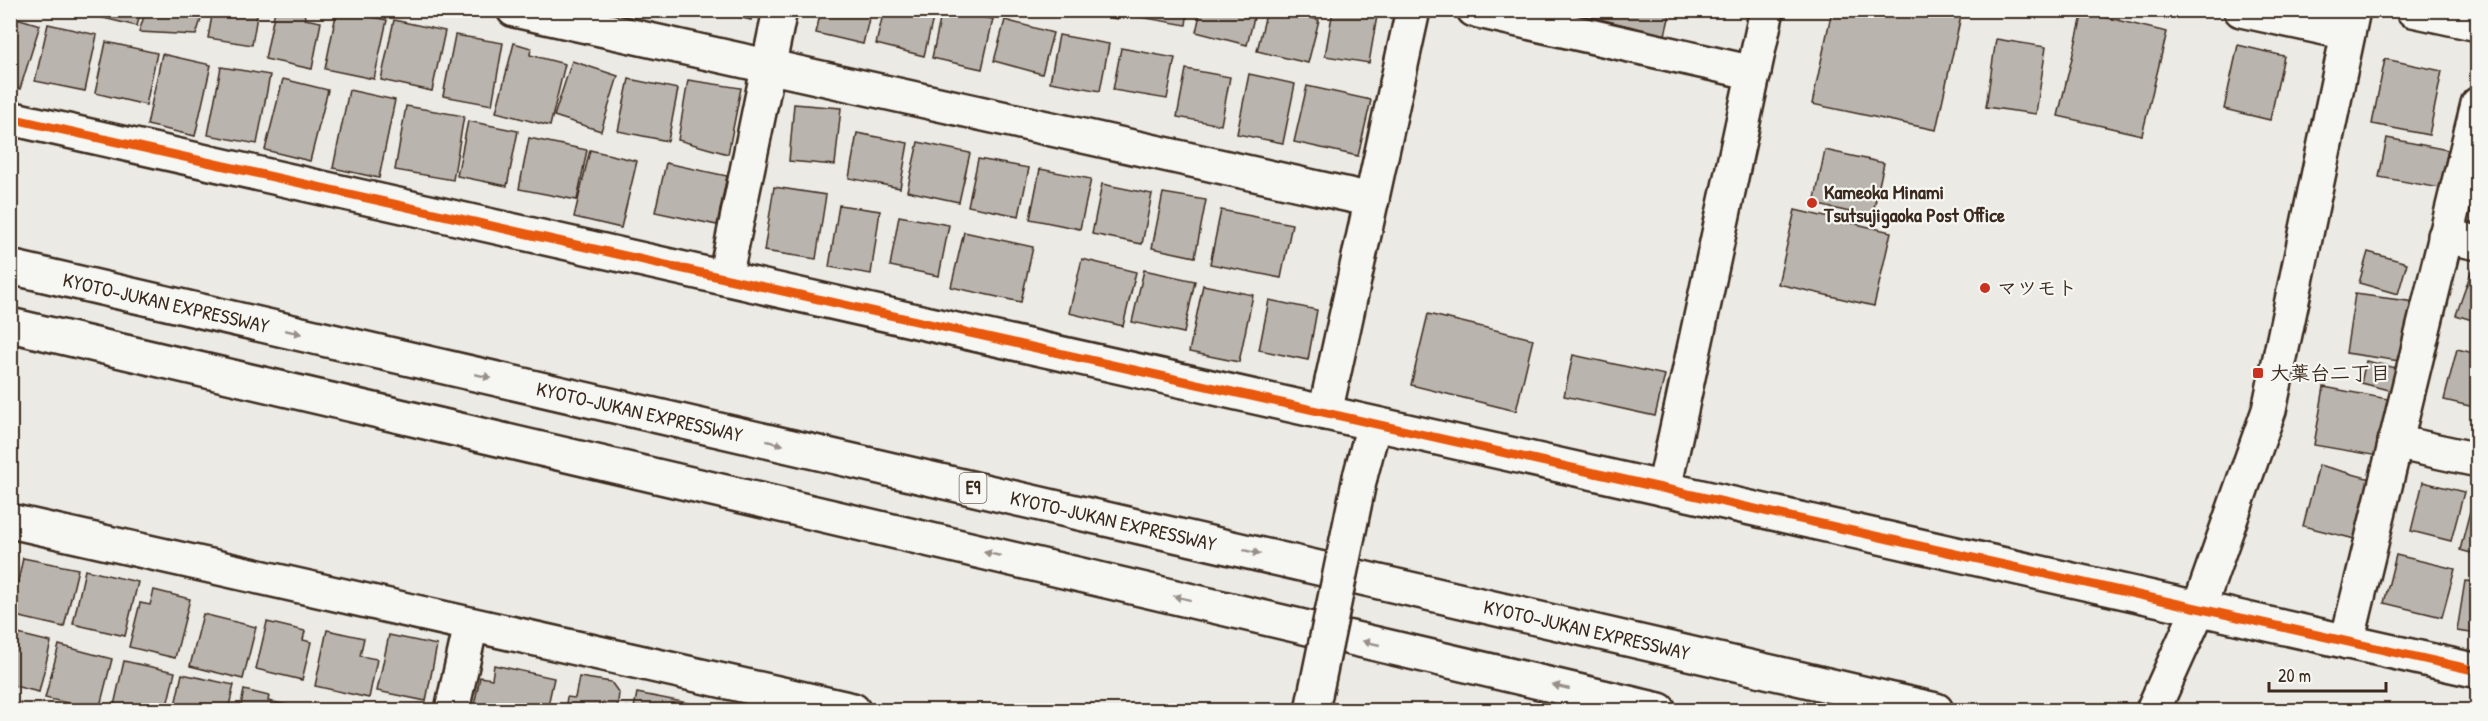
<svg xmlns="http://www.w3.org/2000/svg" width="2488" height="721" viewBox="0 0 2488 721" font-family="'Patrick Hand','Klee One',sans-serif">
	<rect width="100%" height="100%" fill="#ebeae5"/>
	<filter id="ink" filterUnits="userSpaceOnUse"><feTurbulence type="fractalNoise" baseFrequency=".0167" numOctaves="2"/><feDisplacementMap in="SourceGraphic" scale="12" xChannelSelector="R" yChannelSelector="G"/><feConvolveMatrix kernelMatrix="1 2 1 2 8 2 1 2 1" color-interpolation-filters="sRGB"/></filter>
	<g filter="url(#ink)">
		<g fill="#bab4ae" stroke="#3b2a1e" stroke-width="1.5">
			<polygon points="92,10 141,10 137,26 91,15"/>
			<polygon points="146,10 204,10 196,35 139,32"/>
			<polygon points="213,10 258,10 252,45 208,38"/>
			<polygon points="275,10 304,10 305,19 321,22 312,69 265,59"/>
			<polygon points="337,10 387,20 374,79 325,69"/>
			<polygon points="710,10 753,10 751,20"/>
			<polygon points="821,10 871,10 863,44 816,33"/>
			<polygon points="884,10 935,10 924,56 876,44"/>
			<polygon points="942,10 993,19 982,69 932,58"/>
			<polygon points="1082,10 1119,10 1117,19"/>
			<polygon points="1135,10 1188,10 1186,25 1134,16"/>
			<polygon points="1201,10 1256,10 1247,45 1196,32"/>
			<polygon points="1267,10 1281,10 1319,20 1308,63 1257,51"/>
			<polygon points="1333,10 1377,16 1369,63 1325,56"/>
			<polygon points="1563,10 1671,10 1665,35"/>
			<polygon points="1832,10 1936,10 1961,16 1936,130 1812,104"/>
			<polygon points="2083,12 2167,32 2142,135 2058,116"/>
			<polygon points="10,16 40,25 20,89 10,86"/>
			<polygon points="394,20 445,31 432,91 381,80"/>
			<polygon points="1005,20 1053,33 1042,74 994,61"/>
			<polygon points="48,24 97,35 85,91 35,81"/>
			<polygon points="455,35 503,43 492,105 443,96"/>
			<polygon points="1059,35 1109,44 1100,91 1050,82"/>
			<polygon points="1996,39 2046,47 2036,114 1986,107"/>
			<polygon points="106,42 157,53 146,105 95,93"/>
			<polygon points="514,43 531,48 530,55 565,64 550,126 496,112"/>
			<polygon points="2238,45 2284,56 2270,120 2224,109"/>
			<polygon points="1121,48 1175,58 1167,99 1113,90"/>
			<polygon points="162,54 211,65 195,136 147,125"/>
			<polygon points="2385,59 2442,71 2429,135 2372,124"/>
			<polygon points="572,61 618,76 601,131 554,116"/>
			<polygon points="221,67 270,75 257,144 208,135"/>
			<polygon points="1186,69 1230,77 1221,125 1177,117"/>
			<polygon points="1249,74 1295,84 1283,143 1237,134"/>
			<polygon points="283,79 328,90 310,161 265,150"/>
			<polygon points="629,79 678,89 668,141 618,131"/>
			<polygon points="688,80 741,88 728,154 678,140"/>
			<polygon points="1307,86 1371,100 1358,156 1294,142"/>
			<polygon points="349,90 395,100 379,178 333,168"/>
			<polygon points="794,104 841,108 835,165 789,161"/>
			<polygon points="406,106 464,116 453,180 395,170"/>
			<polygon points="468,121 518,131 507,186 457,176"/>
			<polygon points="857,133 908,143 900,188 849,178"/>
			<polygon points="529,138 587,150 577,200 519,189"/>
			<polygon points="2387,138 2448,150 2440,188 2379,177"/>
			<polygon points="918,142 970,153 959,202 907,191"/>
			<polygon points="590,150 637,161 621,228 574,217"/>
			<polygon points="1825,150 1884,163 1872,217 1814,204"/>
			<polygon points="978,159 1029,168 1019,216 968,206"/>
			<polygon points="666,163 727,176 717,225 655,212"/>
			<polygon points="1040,169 1091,179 1080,229 1030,219"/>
			<polygon points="1102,184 1152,194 1142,244 1092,234"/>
			<polygon points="774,187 826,195 816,259 764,251"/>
			<polygon points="1163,193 1206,200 1195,257 1152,248"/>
			<polygon points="839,205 880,211 871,274 829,267"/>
			<polygon points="1221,210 1292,224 1281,278 1210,264"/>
			<polygon points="1795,210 1891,232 1874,306 1778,284"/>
			<polygon points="899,216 949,225 939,276 890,266"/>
			<polygon points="964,232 1033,247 1021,302 951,287"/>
			<polygon points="2368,252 2407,263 2398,294 2359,283"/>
			<polygon points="1082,259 1136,272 1123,326 1069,313"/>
			<polygon points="2474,264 2478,265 2478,322 2456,315"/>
			<polygon points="1144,270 1195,281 1184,333 1132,322"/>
			<polygon points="1203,285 1253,295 1239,362 1189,352"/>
			<polygon points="2355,294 2415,302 2406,362 2346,353"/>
			<polygon points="1269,300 1317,310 1308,360 1259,350"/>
			<polygon points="1428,314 1533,339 1516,411 1411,385"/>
			<polygon points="2457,349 2478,354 2478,408 2444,400"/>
			<polygon points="1573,355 1665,375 1655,416 1564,396"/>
			<polygon points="2366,361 2401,369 2396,392 2361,383"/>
			<polygon points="2324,387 2388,399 2378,456 2314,445"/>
			<polygon points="2319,465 2378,481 2363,541 2303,526"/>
			<polygon points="2423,482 2464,492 2451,541 2411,531"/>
			<polygon points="2472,503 2478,504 2478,555 2460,550"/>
			<polygon points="10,554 16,555 10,580"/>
			<polygon points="2396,555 2455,569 2442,617 2384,603"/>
			<polygon points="23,558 78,569 64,627 11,615"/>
			<polygon points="85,570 138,582 125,636 73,624"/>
			<polygon points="2465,581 2478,583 2478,634 2457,631"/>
			<polygon points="154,590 190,599 175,658 129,647 140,603 150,605"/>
			<polygon points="203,614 256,627 243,679 190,666"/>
			<polygon points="267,622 305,631 303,640 311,642 302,680 256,669"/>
			<polygon points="327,630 364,638 360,656 377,659 369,698 315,686"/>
			<polygon points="10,632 51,642 39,692 10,685"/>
			<polygon points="389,635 437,645 426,701 377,691"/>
			<polygon points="59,645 112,659 99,710 45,698"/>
			<polygon points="124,661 175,672 166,710 113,710"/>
			<polygon points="494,665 554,678 547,710 473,710 480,677 492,679"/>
			<polygon points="182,674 234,685 228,710 174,710"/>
			<polygon points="579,677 611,682 619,693 617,710 565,710 567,697 575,698"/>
			<polygon points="244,690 269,696 268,701 297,707 296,710 240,710"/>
			<polygon points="637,693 693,704 692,710 625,710 626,707 634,708"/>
		</g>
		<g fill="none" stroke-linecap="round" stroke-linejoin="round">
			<g stroke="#3b2a1e" stroke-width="38">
				<g id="street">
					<polyline points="514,10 1372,200"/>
					<polyline points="1474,10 1754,73"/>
					<polyline points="2241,10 2348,33"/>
					<polyline points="2413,10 2478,24"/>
					<polyline points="10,118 2478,671"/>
					<polyline points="2445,236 2478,243"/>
					<polyline points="725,278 780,10"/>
					<polyline points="1325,413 1413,10"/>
					<polyline points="2395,442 2478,460"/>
					<polyline points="1360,477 1374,424"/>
					<polyline points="1664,489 1767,10"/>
					<polyline points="10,521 853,710"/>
					<polyline points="2347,642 2478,104"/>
					<polyline points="452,710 471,625"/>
				</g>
			</g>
			<g stroke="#3b2a1e" stroke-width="38">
				<polyline id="secondary" points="2153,710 2199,608 2269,410 2353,10"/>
			</g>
			<g stroke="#3b2a1e" stroke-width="38">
				<g id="highway">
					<path id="s1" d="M10,267L1936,710"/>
					<polyline points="10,325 1659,710"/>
				</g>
			</g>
			<use href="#street" stroke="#f6f6f2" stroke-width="33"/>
			<use href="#secondary" stroke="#f6f6f2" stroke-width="33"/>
			<use href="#highway" stroke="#f6f6f2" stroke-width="33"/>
			<g stroke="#3b2a1e" stroke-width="38" stroke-linecap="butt">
				<polyline id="street-bridge" points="1312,710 1360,477"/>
			</g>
			<use href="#street-bridge" stroke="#f6f6f2" stroke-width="33"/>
			<g stroke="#f6f6f2" stroke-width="13">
				<polyline id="cycleway" points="10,118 2478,671"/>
			</g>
			<use href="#cycleway" stroke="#e8590c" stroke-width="9"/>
		</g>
		<defs><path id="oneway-solid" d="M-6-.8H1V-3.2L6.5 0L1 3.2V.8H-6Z" transform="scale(1.5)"/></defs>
		<g fill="#989088">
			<use href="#oneway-solid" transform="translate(293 332) rotate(13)"/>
			<use href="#oneway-solid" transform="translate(483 376) rotate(13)"/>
			<use href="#oneway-solid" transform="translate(775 443) rotate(13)"/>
			<use href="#oneway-solid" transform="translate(1252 552) rotate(13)"/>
			<use href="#oneway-solid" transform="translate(992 554) rotate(-167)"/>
			<use href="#oneway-solid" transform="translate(1182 598) rotate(-167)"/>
			<use href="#oneway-solid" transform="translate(1371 643) rotate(-167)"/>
			<use href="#oneway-solid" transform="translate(1561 687) rotate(-167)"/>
		</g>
	</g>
	<g fill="#c8321e" stroke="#f6f6f2" stroke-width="2">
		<circle cx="1812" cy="203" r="6"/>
		<circle cx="1985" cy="288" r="6"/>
		<rect x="2252" y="367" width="12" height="12" rx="3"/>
	</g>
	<g text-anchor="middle" stroke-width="4.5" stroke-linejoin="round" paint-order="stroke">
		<rect fill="#f6f6f2" stroke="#73675e" stroke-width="1.5" x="959.5" y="473" width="27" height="30" rx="4.5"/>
		<g font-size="18" font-weight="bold" fill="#3b2a1e">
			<text x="973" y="494">E9</text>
		</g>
		<g font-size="20" font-weight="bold" fill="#3b2a1e" stroke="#f6f6f2" text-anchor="start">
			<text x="1824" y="199">Kameoka Minami<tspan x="1824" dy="23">Tsutsujigaoka Post Office</tspan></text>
			<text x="1997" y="295">マツモト</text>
			<text x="2270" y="380">大葉台二丁目</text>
		</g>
		<g font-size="20" fill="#3b2a1e" stroke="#f6f6f2">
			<text dy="7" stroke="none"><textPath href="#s1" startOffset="160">KYOTO-JUKAN EXPRESSWAY</textPath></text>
			<text dy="7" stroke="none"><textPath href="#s1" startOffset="646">KYOTO-JUKAN EXPRESSWAY</textPath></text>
			<text dy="7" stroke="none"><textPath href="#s1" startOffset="1132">KYOTO-JUKAN EXPRESSWAY</textPath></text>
			<text dy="7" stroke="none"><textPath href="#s1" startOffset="1618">KYOTO-JUKAN EXPRESSWAY</textPath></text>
		</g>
	</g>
	<rect width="2488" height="721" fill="none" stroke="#f6f6f2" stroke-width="36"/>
	<rect x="18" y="18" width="2452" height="685" fill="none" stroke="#3b2a1e" stroke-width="2" filter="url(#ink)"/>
	<path d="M2269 682v9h117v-9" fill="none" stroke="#3b2a1e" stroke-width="3"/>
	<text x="2278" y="682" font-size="18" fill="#3b2a1e" stroke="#f6f6f2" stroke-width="4.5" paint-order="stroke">20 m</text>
</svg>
